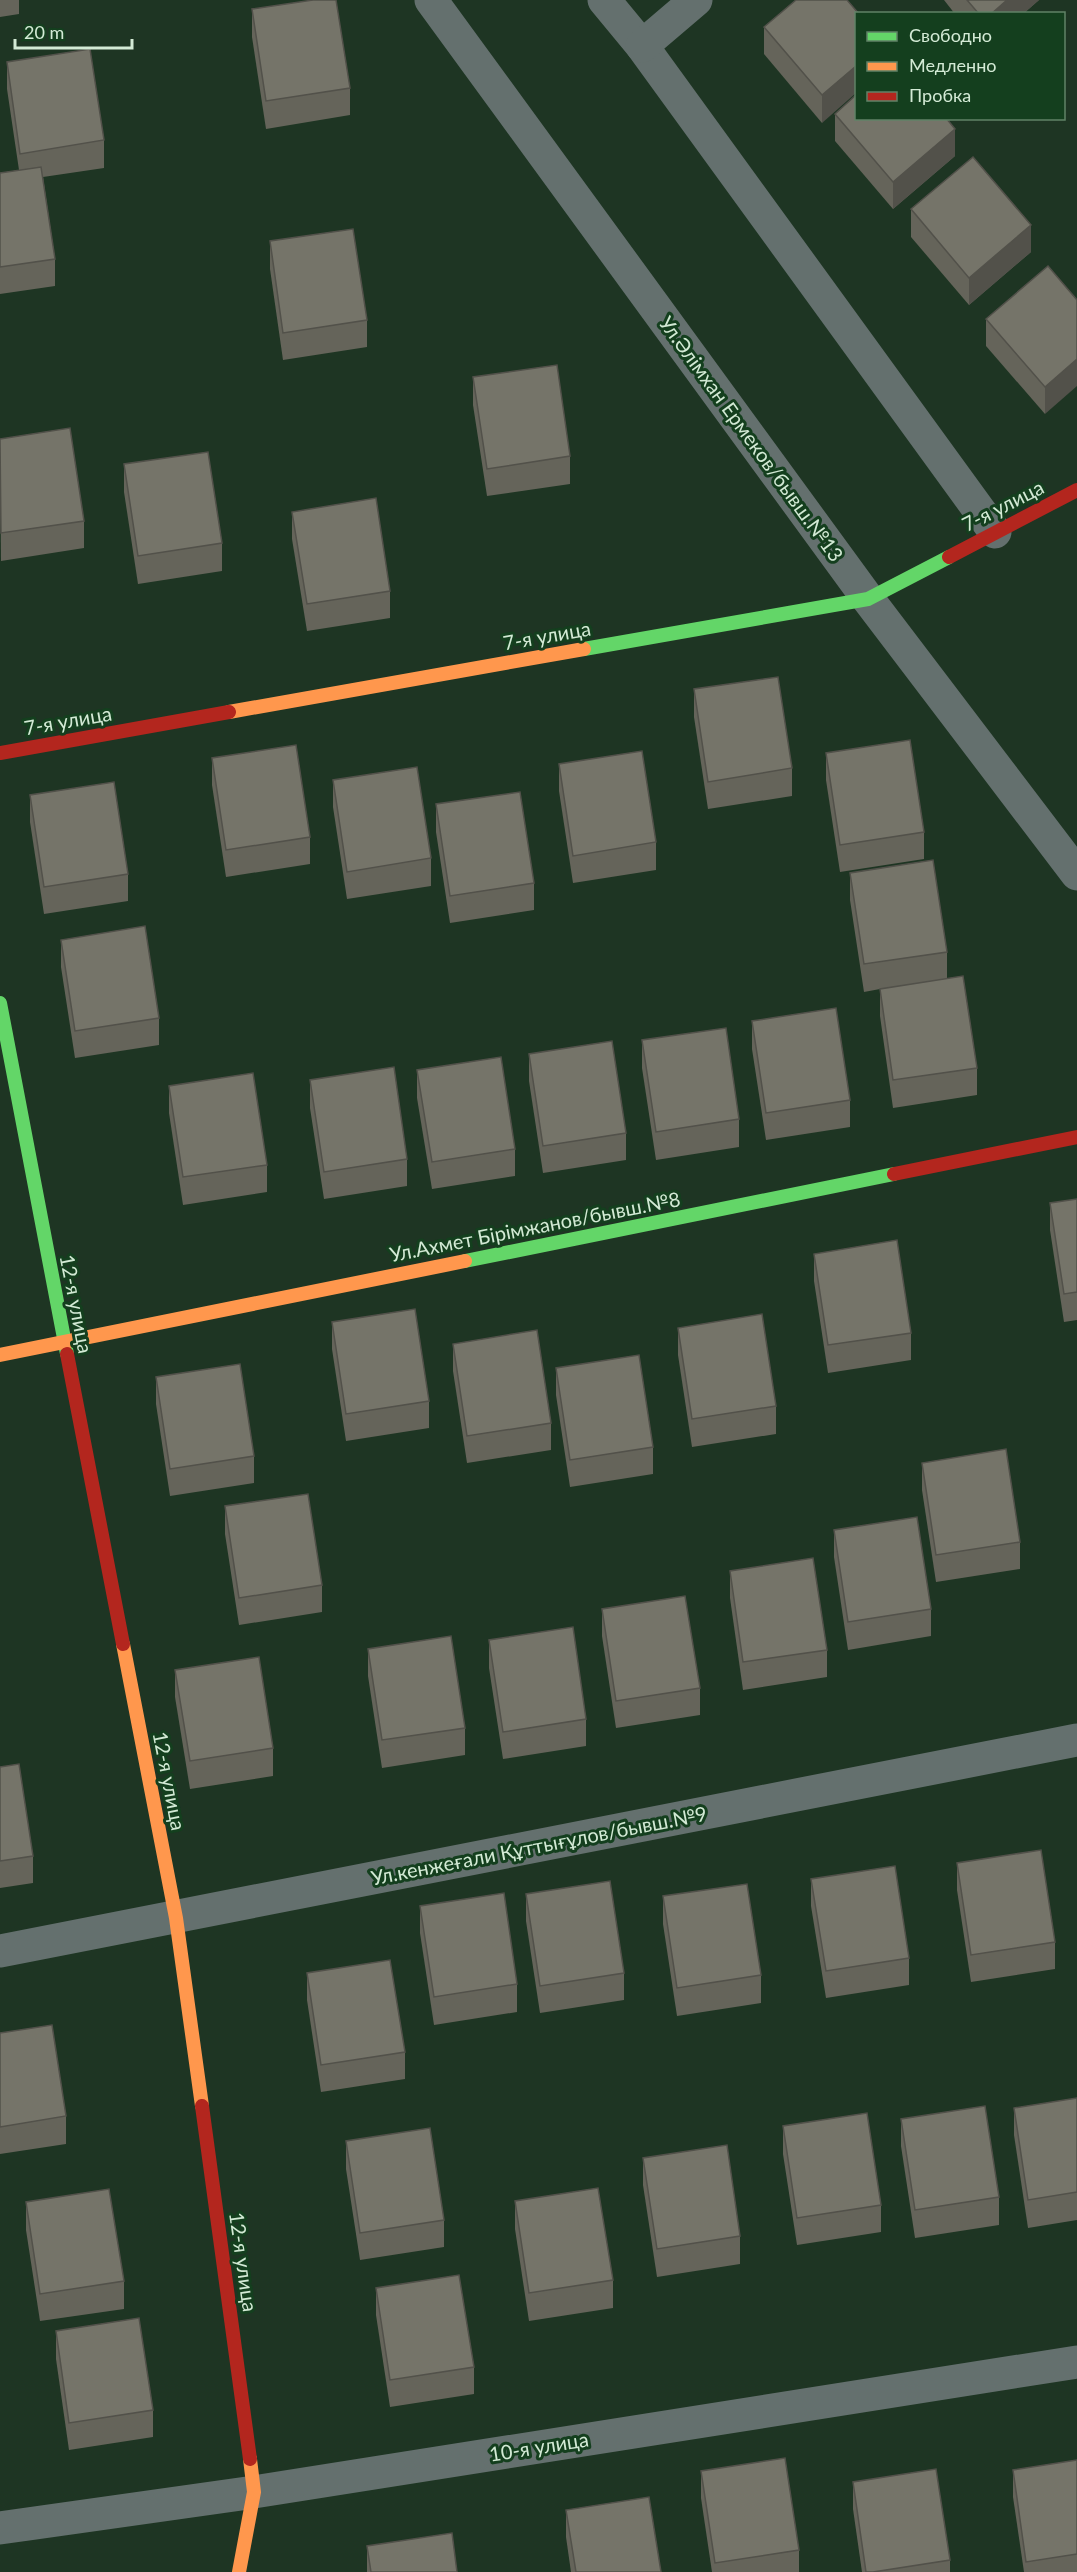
<svg xmlns="http://www.w3.org/2000/svg" width="1077" height="2572" viewBox="0 0 1077 2572" font-family="Lato,sans-serif">
	<rect width="100%" height="100%" fill="#1e3523"/>
	<g fill="none" stroke-linecap="round" stroke-linejoin="round">
		<g stroke="#64706e" stroke-width="33">
			<polyline points="431,0 868,599 1077,874"/>
			<polyline points="604,0 642,46 995,532"/>
			<polyline points="642,46 696,0"/>
			<polyline points="0,1951 1077,1740"/>
			<polyline points="0,2528 254,2492 1077,2362"/>
		</g>
		<g stroke="#63d668" stroke-width="14">
			<polyline points="584,649 868,599 949,557"/>
			<polyline points="0,1003 67,1354"/>
			<polyline points="465,1261 894,1174"/>
		</g>
		<g stroke="#ff974d" stroke-width="14">
			<polyline points="229,712 584,649"/>
			<polyline points="0,1355 465,1261"/>
			<polyline points="123,1644 176,1918 202,2106"/>
			<polyline points="239,2572 254,2492 250,2459"/>
		</g>
		<g stroke="#b3261e" stroke-width="14">
			<polyline points="949,557 1077,490"/>
			<polyline points="0,753 229,712"/>
			<polyline points="894,1174 1077,1137"/>
			<polyline points="67,1354 123,1644"/>
			<polyline points="202,2106 250,2459"/>
		</g>
	</g>
	<g fill="#65645a">
		<polygon points="0,0 19,0 19,14 0,17"/>
		<polygon points="944,0 1039,0 1023,14 955,14"/>
		<polygon points="252,9 350,88 350,115 266,129 252,37"/>
		<polygon points="859,14 822,123 764,54 764,27"/>
		<polygon points="7,62 104,140 104,168 43,177 55,259 55,286 0,294 0,173 19,170 7,89"/>
		<polygon points="835,114 955,156 893,209 835,141"/>
		<polygon points="911,209 1031,252 969,305 911,237"/>
		<polygon points="270,241 367,320 367,347 283,360 270,269"/>
		<polygon points="1048,266 1045,414 986,346 986,319"/>
		<polygon points="473,377 570,456 570,484 487,496 473,405"/>
		<polygon points="0,439 84,521 84,548 1,561"/>
		<polygon points="124,464 222,543 222,571 138,584 124,492"/>
		<polygon points="292,512 390,591 390,618 307,631 292,539"/>
		<polygon points="694,689 792,768 792,796 708,809 694,717"/>
		<polygon points="826,753 924,832 924,859 840,872 826,780"/>
		<polygon points="212,758 310,837 310,864 226,877 212,785"/>
		<polygon points="559,764 656,842 656,870 573,883 559,791"/>
		<polygon points="333,780 431,858 431,886 347,899 333,807"/>
		<polygon points="30,795 128,874 128,901 44,914 30,822"/>
		<polygon points="436,804 534,883 534,910 450,923 436,832"/>
		<polygon points="850,873 947,952 947,979 977,1068 977,1095 893,1108 880,1016 880,989 864,992 850,900"/>
		<polygon points="61,940 159,1018 159,1045 75,1058 61,967"/>
		<polygon points="752,1021 850,1100 850,1127 766,1140 752,1049"/>
		<polygon points="642,1040 739,1119 739,1147 656,1160 642,1068"/>
		<polygon points="529,1054 626,1133 626,1160 543,1173 529,1081"/>
		<polygon points="417,1070 515,1149 515,1176 432,1189 417,1098"/>
		<polygon points="310,1080 407,1159 407,1186 324,1199 310,1108"/>
		<polygon points="169,1086 267,1165 267,1192 183,1205 169,1113"/>
		<polygon points="1077,1199 1077,1320 1064,1322 1050,1230 1050,1203"/>
		<polygon points="814,1254 911,1333 911,1360 828,1373 814,1281"/>
		<polygon points="332,1322 429,1401 429,1428 346,1441 332,1349"/>
		<polygon points="678,1328 776,1406 776,1434 692,1447 678,1355"/>
		<polygon points="453,1344 551,1423 551,1450 467,1463 453,1371"/>
		<polygon points="556,1368 653,1447 653,1474 570,1487 556,1395"/>
		<polygon points="156,1377 254,1456 254,1483 170,1496 156,1404"/>
		<polygon points="922,1463 1020,1542 1020,1569 936,1582 922,1490"/>
		<polygon points="225,1506 322,1585 322,1612 239,1625 225,1534"/>
		<polygon points="834,1530 931,1609 931,1636 848,1650 834,1557"/>
		<polygon points="730,1571 827,1650 827,1677 743,1690 730,1598"/>
		<polygon points="602,1609 700,1688 700,1715 616,1728 602,1636"/>
		<polygon points="489,1640 586,1719 586,1746 503,1759 489,1668"/>
		<polygon points="368,1649 465,1728 465,1755 382,1768 368,1676"/>
		<polygon points="175,1670 273,1748 273,1776 190,1789 175,1697"/>
		<polygon points="0,1767 33,1856 33,1883 0,1888"/>
		<polygon points="957,1863 1055,1942 1055,1969 971,1982 957,1890"/>
		<polygon points="811,1879 909,1958 909,1985 826,1998 811,1906"/>
		<polygon points="526,1894 624,1973 624,2000 540,2013 526,1921"/>
		<polygon points="663,1896 761,1975 761,2003 677,2016 663,1924"/>
		<polygon points="420,1906 517,1984 517,2012 434,2025 420,1933"/>
		<polygon points="307,1973 405,2052 405,2079 321,2092 307,2000"/>
		<polygon points="0,2033 66,2116 66,2144 0,2154"/>
		<polygon points="1077,2098 1077,2220 1028,2228 1014,2135 1014,2108"/>
		<polygon points="901,2119 999,2197 999,2225 915,2238 901,2146"/>
		<polygon points="783,2126 881,2205 881,2232 797,2245 783,2154"/>
		<polygon points="346,2141 444,2220 444,2247 360,2260 346,2169"/>
		<polygon points="643,2158 740,2236 740,2264 657,2277 643,2185"/>
		<polygon points="515,2201 613,2280 613,2308 529,2321 515,2229"/>
		<polygon points="26,2202 124,2281 124,2309 40,2321 26,2230"/>
		<polygon points="376,2288 474,2367 474,2394 390,2407 376,2315"/>
		<polygon points="56,2331 153,2410 153,2437 69,2450 56,2359"/>
		<polygon points="1077,2460 1077,2572 1024,2572 1013,2497 1013,2470"/>
		<polygon points="701,2471 799,2550 799,2572 712,2572 701,2498"/>
		<polygon points="853,2482 950,2560 950,2572 862,2572 853,2509"/>
		<polygon points="566,2510 661,2572 571,2572 566,2537"/>
		<polygon points="367,2546 457,2572 367,2572"/>
	</g>
	<g fill="#52514a">
		<polygon points="1007,0 1039,0 1023,14 991,14"/>
		<polygon points="856,66 856,93 822,123 822,95"/>
		<polygon points="955,129 955,156 893,209 893,182"/>
		<polygon points="1031,225 1031,252 969,305 969,278"/>
		<polygon points="1077,359 1077,386 1045,414 1045,387"/>
	</g>
	<g fill="#757469" stroke="#52514a" stroke-width="1.5">
		<polygon points="313,0 336,0 350,88 266,101 252,9"/>
		<polygon points="796,0 847,0 859,14 856,14 856,66 822,95 764,27"/>
		<polygon points="967,0 1007,0 991,14 979,14"/>
		<polygon points="90,49 104,140 20,154 7,62"/>
		<polygon points="856,95 856,118 946,118 955,129 893,182 835,114"/>
		<polygon points="973,157 1031,225 969,278 911,209"/>
		<polygon points="41,167 55,259 0,267 0,173"/>
		<polygon points="353,229 367,320 283,333 270,241"/>
		<polygon points="1048,266 1077,300 1077,359 1045,387 986,319"/>
		<polygon points="557,365 570,456 487,469 473,377"/>
		<polygon points="70,428 84,521 1,533 0,439"/>
		<polygon points="208,452 222,543 138,556 124,464"/>
		<polygon points="376,498 390,591 307,604 292,512"/>
		<polygon points="778,677 792,768 708,782 694,689"/>
		<polygon points="910,740 924,832 840,845 826,753"/>
		<polygon points="296,745 310,837 226,850 212,758"/>
		<polygon points="642,751 656,842 573,856 559,764"/>
		<polygon points="417,767 431,858 347,872 333,780"/>
		<polygon points="114,782 128,874 44,887 30,795"/>
		<polygon points="520,792 534,883 450,896 436,804"/>
		<polygon points="933,860 947,952 864,964 850,873"/>
		<polygon points="145,926 159,1018 75,1031 61,940"/>
		<polygon points="963,976 977,1068 893,1080 880,989"/>
		<polygon points="836,1008 850,1100 766,1113 752,1021"/>
		<polygon points="726,1028 739,1119 656,1132 642,1040"/>
		<polygon points="612,1041 626,1133 543,1146 529,1054"/>
		<polygon points="501,1057 515,1149 432,1162 417,1070"/>
		<polygon points="394,1067 407,1159 324,1172 310,1080"/>
		<polygon points="253,1073 267,1165 183,1177 169,1086"/>
		<polygon points="1077,1199 1077,1292 1064,1294 1050,1203"/>
		<polygon points="897,1240 911,1333 828,1345 814,1254"/>
		<polygon points="415,1309 429,1401 346,1414 332,1322"/>
		<polygon points="762,1314 776,1406 692,1419 678,1328"/>
		<polygon points="537,1330 551,1423 467,1436 453,1344"/>
		<polygon points="639,1355 653,1447 570,1460 556,1368"/>
		<polygon points="240,1364 254,1456 170,1469 156,1377"/>
		<polygon points="1006,1449 1020,1542 936,1555 922,1463"/>
		<polygon points="308,1494 322,1585 239,1598 225,1506"/>
		<polygon points="917,1517 931,1609 848,1622 834,1530"/>
		<polygon points="813,1558 827,1650 743,1662 730,1571"/>
		<polygon points="685,1596 700,1688 616,1701 602,1609"/>
		<polygon points="573,1627 586,1719 503,1732 489,1640"/>
		<polygon points="451,1636 465,1728 382,1740 368,1649"/>
		<polygon points="259,1657 273,1748 190,1761 175,1670"/>
		<polygon points="19,1764 33,1856 0,1861 0,1767"/>
		<polygon points="1041,1850 1055,1942 971,1955 957,1863"/>
		<polygon points="895,1866 909,1958 826,1971 811,1879"/>
		<polygon points="610,1881 624,1973 540,1986 526,1894"/>
		<polygon points="747,1884 761,1975 677,1988 663,1896"/>
		<polygon points="504,1893 517,1984 434,1997 420,1906"/>
		<polygon points="390,1960 405,2052 321,2065 307,1973"/>
		<polygon points="52,2025 66,2116 0,2127 0,2033"/>
		<polygon points="1077,2098 1077,2192 1028,2200 1014,2108"/>
		<polygon points="985,2106 999,2197 915,2210 901,2119"/>
		<polygon points="867,2113 881,2205 797,2218 783,2126"/>
		<polygon points="430,2128 444,2220 360,2233 346,2141"/>
		<polygon points="727,2145 740,2236 657,2249 643,2158"/>
		<polygon points="598,2188 613,2280 529,2293 515,2201"/>
		<polygon points="109,2189 124,2281 40,2294 26,2202"/>
		<polygon points="459,2275 474,2367 390,2380 376,2288"/>
		<polygon points="139,2318 153,2410 69,2423 56,2331"/>
		<polygon points="785,2458 799,2550 715,2563 701,2471"/>
		<polygon points="1077,2460 1077,2554 1026,2562 1013,2470"/>
		<polygon points="936,2469 950,2560 873,2572 866,2572 853,2482"/>
		<polygon points="649,2497 661,2572 576,2572 566,2510"/>
		<polygon points="452,2533 457,2572 371,2572 367,2546"/>
	</g>
	<g text-anchor="middle" stroke-width="6" stroke-linejoin="round" paint-order="stroke">
		<g font-size="20" fill="#d3ead5" stroke="#143f1e">
			<text transform="translate(751 439) rotate(54)" y="7">Ул.Әлімхан Ермеков/бывш.№13</text>
			<text transform="translate(1003 506) rotate(-27)" y="7">7-я улица</text>
			<text transform="translate(547 636) rotate(-10)" y="7">7-я улица</text>
			<text transform="translate(68 721) rotate(-10)" y="7">7-я улица</text>
			<text transform="translate(535 1227) rotate(-11)" y="7">Ул.Ахмет Бірімжанов/бывш.№8</text>
			<text transform="translate(76 1304) rotate(79)" y="7">12-я улица</text>
			<text transform="translate(169 1781) rotate(79)" y="7">12-я улица</text>
			<text transform="translate(539 1846) rotate(-11)" y="7">Ул.кенжеғали Құттығұлов/бывш.№9</text>
			<text transform="translate(243 2262) rotate(82)" y="7">12-я улица</text>
			<text transform="translate(539 2447) rotate(-9)" y="7">10-я улица</text>
		</g>
	</g>
	<rect x="855" y="12" width="210" height="108" fill="#143f1e" stroke="#608367" stroke-width="1.5"/>
	<rect x="867" y="32" width="30" height="9" fill="#63d668" stroke="#608367" stroke-width="1.5"/>
	<text x="909" y="42" font-size="18" fill="#d3ead5">Свободно</text>
	<rect x="867" y="62" width="30" height="9" fill="#ff974d" stroke="#608367" stroke-width="1.5"/>
	<text x="909" y="72" font-size="18" fill="#d3ead5">Медленно</text>
	<rect x="867" y="92" width="30" height="9" fill="#b3261e" stroke="#608367" stroke-width="1.5"/>
	<text x="909" y="102" font-size="18" fill="#d3ead5">Пробка</text>
	<path d="M15 39v9h117v-9" fill="none" stroke="#d3ead5" stroke-width="3"/>
	<text x="24" y="39" font-size="18" fill="#d3ead5" stroke="#143f1e" stroke-width="4.5" paint-order="stroke">20 m</text>
</svg>
